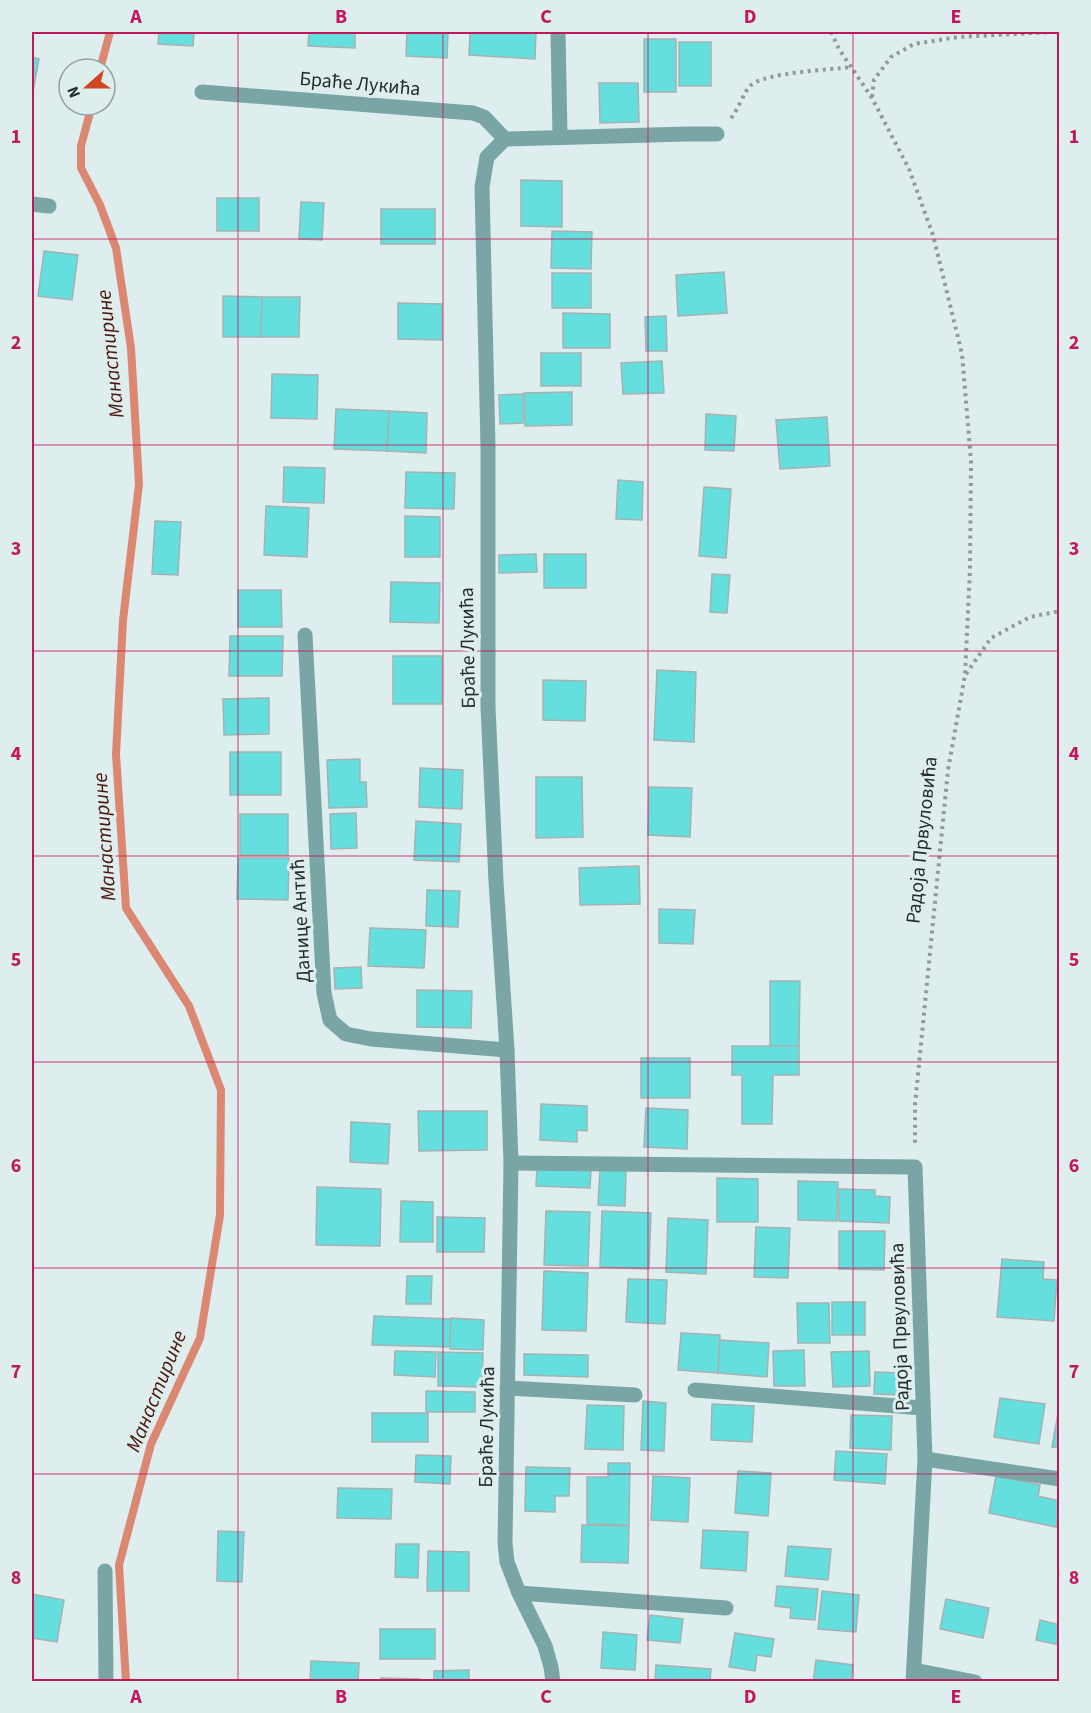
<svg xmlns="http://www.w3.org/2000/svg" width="1091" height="1713" viewBox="0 0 1091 1713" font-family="'Source Sans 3',sans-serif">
	<rect width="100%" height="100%" fill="#deeded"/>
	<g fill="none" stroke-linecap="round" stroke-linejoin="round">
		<g stroke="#db8771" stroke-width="8">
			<polyline points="100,69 110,32"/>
			<polyline points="92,105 81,146 81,168 100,205 116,248 131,348 139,484 123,620 116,754 126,908 189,1006 221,1090 220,1215 200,1338 151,1444 119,1565 126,1682"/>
		</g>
	</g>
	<g fill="#65dfde" stroke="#a4b2b2" stroke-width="1.5">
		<polygon points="159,32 194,32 193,46 158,44"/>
		<polygon points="309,32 355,32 355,48 308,46"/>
		<polygon points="407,32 448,32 447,58 406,56"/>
		<polygon points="470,32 536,32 535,59 469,55"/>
		<rect x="644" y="39" width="32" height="53"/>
		<rect x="679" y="42" width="32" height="44"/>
		<polygon points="32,57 39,59 32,97"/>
		<polygon points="599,83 638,83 639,122 600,123"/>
		<polygon points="521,180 562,181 562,227 521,226"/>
		<rect x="217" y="198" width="42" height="33"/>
		<polygon points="301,202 324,203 322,240 299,239"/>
		<rect x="381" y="209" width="54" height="35"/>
		<polygon points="552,231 592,232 591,269 551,268"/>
		<polygon points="44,251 78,255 72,300 38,296"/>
		<polygon points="724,272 727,313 678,316 676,275"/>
		<rect x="552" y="273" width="39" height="35"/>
		<polygon points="223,296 262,297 261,337 223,337"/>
		<polygon points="262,297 300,297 299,337 261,337"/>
		<polygon points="398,303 442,304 442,340 398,339"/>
		<polygon points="563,313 610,314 610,348 563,348"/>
		<polygon points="666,316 667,351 646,351 645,317"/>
		<rect x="541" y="353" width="40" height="33"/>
		<polygon points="662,361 664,393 623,394 621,363"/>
		<polygon points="272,374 318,375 317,419 271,418"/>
		<polygon points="572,392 572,425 525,426 524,393"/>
		<polygon points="523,394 523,423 500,424 499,395"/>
		<polygon points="336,409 389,411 387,451 334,449"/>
		<polygon points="389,411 427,413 426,453 387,451"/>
		<polygon points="706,414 736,416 734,451 705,450"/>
		<polygon points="827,417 830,466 780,469 776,420"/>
		<polygon points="284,467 325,468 324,503 283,502"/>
		<polygon points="406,472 455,473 454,509 405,508"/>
		<polygon points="618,480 643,482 642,520 616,519"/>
		<polygon points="704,487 731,489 726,558 699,556"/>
		<polygon points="266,506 309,508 307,557 264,555"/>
		<polygon points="405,516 440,517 440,557 405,557"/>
		<polygon points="155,521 181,522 178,575 152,574"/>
		<polygon points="536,554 537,572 499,573 499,555"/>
		<rect x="544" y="554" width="42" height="34"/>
		<polygon points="712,574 730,575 727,613 710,612"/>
		<polygon points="391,582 440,583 439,623 390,622"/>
		<polygon points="238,590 281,590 282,627 238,627"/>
		<polygon points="230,636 283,636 282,676 229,676"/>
		<rect x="393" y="656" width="49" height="48"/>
		<polygon points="657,670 696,672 694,742 654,740"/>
		<polygon points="543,680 586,681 585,721 543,720"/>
		<polygon points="269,698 269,734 224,735 223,699"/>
		<rect x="230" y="752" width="51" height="43"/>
		<polygon points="360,759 360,782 366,782 367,807 329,808 327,760"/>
		<polygon points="420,768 463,770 462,809 419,807"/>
		<polygon points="536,777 582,777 583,837 536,838"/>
		<polygon points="649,787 692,788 690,837 648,835"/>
		<polygon points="356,813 357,848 331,849 330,814"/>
		<rect x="240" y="814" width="48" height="41"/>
		<polygon points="416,821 461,824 459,862 414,860"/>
		<polygon points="238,858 289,858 288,900 237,899"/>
		<polygon points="639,866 640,904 580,905 579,868"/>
		<polygon points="427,890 460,891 458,927 426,926"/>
		<polygon points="659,909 695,910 693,944 659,943"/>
		<polygon points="370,928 426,930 424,968 368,966"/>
		<polygon points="361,967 362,988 335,989 334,968"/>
		<polygon points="770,981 800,981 799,1046 770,1046"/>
		<polygon points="417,990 472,991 471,1028 417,1027"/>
		<polygon points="732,1046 799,1046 799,1075 773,1075 772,1124 742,1124 742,1075 732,1075"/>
		<rect x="641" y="1058" width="49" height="40"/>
		<polygon points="541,1104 587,1106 587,1131 577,1130 577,1142 540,1140"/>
		<polygon points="646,1108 688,1110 687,1149 644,1147"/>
		<polygon points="418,1111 487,1111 487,1150 419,1151"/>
		<polygon points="351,1122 390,1124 388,1164 350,1162"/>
		<polygon points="537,1168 591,1170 590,1188 536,1186"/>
		<polygon points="600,1170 626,1170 625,1206 598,1205"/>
		<polygon points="717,1178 758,1179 758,1222 717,1222"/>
		<polygon points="798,1181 838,1182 837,1221 798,1220"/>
		<polygon points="317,1187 381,1189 380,1246 316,1245"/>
		<polygon points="839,1189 875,1190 875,1196 890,1197 889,1223 839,1221"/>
		<polygon points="401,1201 433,1202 433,1242 400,1242"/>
		<polygon points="546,1211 590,1212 588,1266 544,1265"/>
		<polygon points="602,1211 651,1213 649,1269 600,1267"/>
		<polygon points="437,1217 485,1218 484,1252 437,1252"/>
		<polygon points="668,1218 708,1220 706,1274 666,1272"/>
		<polygon points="756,1227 790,1228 788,1278 754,1277"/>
		<polygon points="839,1231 885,1231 884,1270 839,1269"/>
		<polygon points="1002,1259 1044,1262 1043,1279 1057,1280 1054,1321 997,1317"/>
		<polygon points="544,1271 588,1273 586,1331 542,1330"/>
		<polygon points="407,1276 432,1276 431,1304 406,1304"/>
		<polygon points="628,1279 667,1280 665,1324 626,1322"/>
		<rect x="832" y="1302" width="33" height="33"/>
		<polygon points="797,1303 829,1303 830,1343 798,1343"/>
		<polygon points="374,1316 451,1319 450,1347 372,1345"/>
		<polygon points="451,1318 484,1320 483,1350 450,1349"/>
		<polygon points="681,1333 720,1335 718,1373 678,1370"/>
		<polygon points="720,1340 769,1343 767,1377 718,1373"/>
		<polygon points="804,1350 805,1386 774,1386 773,1351"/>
		<polygon points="395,1351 436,1352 435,1377 394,1375"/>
		<polygon points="869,1351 870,1386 833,1387 831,1352"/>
		<polygon points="438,1352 483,1353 482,1387 438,1386"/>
		<polygon points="524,1354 588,1355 588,1377 524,1375"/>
		<polygon points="875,1372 900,1373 898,1395 874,1394"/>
		<polygon points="426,1391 475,1392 475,1412 426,1412"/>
		<polygon points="1000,1398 1045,1404 1039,1444 994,1437"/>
		<polygon points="643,1401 666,1403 664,1451 641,1450"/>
		<polygon points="712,1404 754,1406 752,1442 711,1440"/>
		<polygon points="587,1405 624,1406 623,1450 585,1449"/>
		<polygon points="1059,1407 1060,1407 1060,1448 1052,1447"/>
		<rect x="372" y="1413" width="56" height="29"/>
		<polygon points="851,1415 892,1416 891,1450 850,1448"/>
		<polygon points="836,1451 887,1454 885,1484 834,1480"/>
		<polygon points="416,1455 451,1456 450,1484 415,1482"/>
		<polygon points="608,1463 630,1463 629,1525 587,1524 587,1477 608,1477"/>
		<polygon points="526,1467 570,1468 569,1496 555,1496 555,1512 525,1511"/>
		<polygon points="738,1471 771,1473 768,1516 735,1513"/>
		<polygon points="653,1476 690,1478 688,1522 651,1520"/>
		<polygon points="996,1476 1040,1485 1038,1496 1060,1501 1056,1527 989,1513"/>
		<polygon points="338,1488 392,1489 391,1519 337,1518"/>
		<polygon points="582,1525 629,1526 628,1563 581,1562"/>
		<polygon points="703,1530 748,1532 746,1571 701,1568"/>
		<polygon points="218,1531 244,1532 242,1582 217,1581"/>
		<polygon points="396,1544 419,1544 418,1578 395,1577"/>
		<polygon points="788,1546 831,1549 828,1580 785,1576"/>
		<polygon points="428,1551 469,1552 469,1591 427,1591"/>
		<polygon points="777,1586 818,1589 815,1620 790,1618 791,1608 775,1606"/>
		<polygon points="822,1591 859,1595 856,1632 818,1629"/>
		<polygon points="32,1594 64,1600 57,1642 32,1638"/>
		<polygon points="946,1599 989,1608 983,1638 940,1629"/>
		<polygon points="650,1615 683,1619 680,1643 647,1640"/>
		<polygon points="1040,1620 1060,1625 1060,1645 1036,1640"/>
		<rect x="380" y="1629" width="55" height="30"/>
		<polygon points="603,1632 637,1635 635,1670 601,1668"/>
		<polygon points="735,1633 774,1639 771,1657 757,1655 755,1671 729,1667"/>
		<polygon points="816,1660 853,1665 851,1682 813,1682"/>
		<polygon points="311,1661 359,1663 358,1682 310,1682"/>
		<polygon points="656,1665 711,1669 710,1682 655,1682"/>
		<polygon points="469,1670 469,1682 434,1682 434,1671"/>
		<polygon points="381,1678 420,1679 420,1682 381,1682"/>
	</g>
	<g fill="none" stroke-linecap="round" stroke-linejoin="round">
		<g stroke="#8f9a99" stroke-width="4" stroke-dasharray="3 4.5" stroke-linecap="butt">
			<polyline points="831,32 839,49 872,98 909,169 933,235 962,354 971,461 970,569 965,675 948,770 915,1105 915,1147"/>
			<polyline points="872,97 874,80 891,57 914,44 958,37 1053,32"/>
			<path d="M731,118C738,110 745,90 750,86C765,72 829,70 851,67"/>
			<polyline points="966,674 991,638 1030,617 1060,611"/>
		</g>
		<g stroke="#79a6a5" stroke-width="15">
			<polyline points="558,32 560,136"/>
			<polyline points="202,92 473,113 484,117 505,139"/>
			<polyline points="32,204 49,206"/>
			<polyline points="305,635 324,993 330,1020 346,1034 371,1039 507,1050"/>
			<polyline points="511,1163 915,1167 925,1459 913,1682"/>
			<polyline points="507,1388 635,1395"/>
			<polyline points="695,1390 922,1408"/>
			<polyline points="925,1459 1060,1479"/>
			<polyline points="105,1571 106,1682"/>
			<polyline points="519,1593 726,1608"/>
			<polyline points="914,1670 975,1682"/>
			<polyline points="553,1682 551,1667 545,1646 519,1593 507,1562 505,1543 511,1163 507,1050 496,881 488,707 488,447 482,187 487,157 505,139 687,134 717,134"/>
		</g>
	</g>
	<path fill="none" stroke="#c2185b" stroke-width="1.5" stroke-opacity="0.55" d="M238,32V1682M443,32V1682M648,32V1682M853,32V1682M32,239H1060M32,445H1060M32,651H1060M32,856H1060M32,1062H1060M32,1268H1060M32,1474H1060"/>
	<g text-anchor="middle" stroke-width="6" stroke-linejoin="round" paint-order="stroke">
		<g font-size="20" fill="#272d2c" stroke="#deeded">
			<text transform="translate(360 83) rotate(5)" y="7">Браће Лукића</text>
			<text transform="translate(467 648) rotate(-91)" y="7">Браће Лукића</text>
			<text transform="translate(921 840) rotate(-84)" y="7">Радоја Првуловића</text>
			<text transform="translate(300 921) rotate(-93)" y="7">Данице Антић</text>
			<text transform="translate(899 1327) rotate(-92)" y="7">Радоја Првуловића</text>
			<text transform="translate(486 1427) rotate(-89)" y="7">Браће Лукића</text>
		</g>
		<g font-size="21" font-style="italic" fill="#4c170a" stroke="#deeded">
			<text transform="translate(110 354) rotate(-96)" y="7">Манастирине</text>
			<text transform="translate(104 837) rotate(-94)" y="7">Манастирине</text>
			<text transform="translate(156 1391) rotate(-68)" y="7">Манастирине</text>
		</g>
	</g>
	<rect width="1091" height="1713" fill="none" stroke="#deeded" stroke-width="66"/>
	<g transform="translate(87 87) rotate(249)"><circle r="28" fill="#deeded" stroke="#95a0a0" stroke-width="1.5"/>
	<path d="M0-4.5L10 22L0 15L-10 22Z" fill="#d04723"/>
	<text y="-9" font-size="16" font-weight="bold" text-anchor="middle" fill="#272d2c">N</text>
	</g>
	<rect x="33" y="33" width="1025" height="1647" fill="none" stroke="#c2185b" stroke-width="2"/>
	<g font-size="20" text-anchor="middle" font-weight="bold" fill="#c2185b">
		<text x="136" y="23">A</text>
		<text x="341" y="23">B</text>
		<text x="546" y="23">C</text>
		<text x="750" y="23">D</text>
		<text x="956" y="23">E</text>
		<text x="16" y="143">1</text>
		<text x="1074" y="143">1</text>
		<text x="16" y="349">2</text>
		<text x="1074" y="349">2</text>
		<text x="16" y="555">3</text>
		<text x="1074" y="555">3</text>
		<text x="16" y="760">4</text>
		<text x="1074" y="760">4</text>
		<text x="16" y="966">5</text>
		<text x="1074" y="966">5</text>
		<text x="16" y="1172">6</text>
		<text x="1074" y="1172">6</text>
		<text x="16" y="1378">7</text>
		<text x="1074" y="1378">7</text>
		<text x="16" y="1584">8</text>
		<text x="1074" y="1584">8</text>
		<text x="136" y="1703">A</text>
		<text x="341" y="1703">B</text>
		<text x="546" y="1703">C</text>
		<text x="750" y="1703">D</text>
		<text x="956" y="1703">E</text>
	</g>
</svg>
